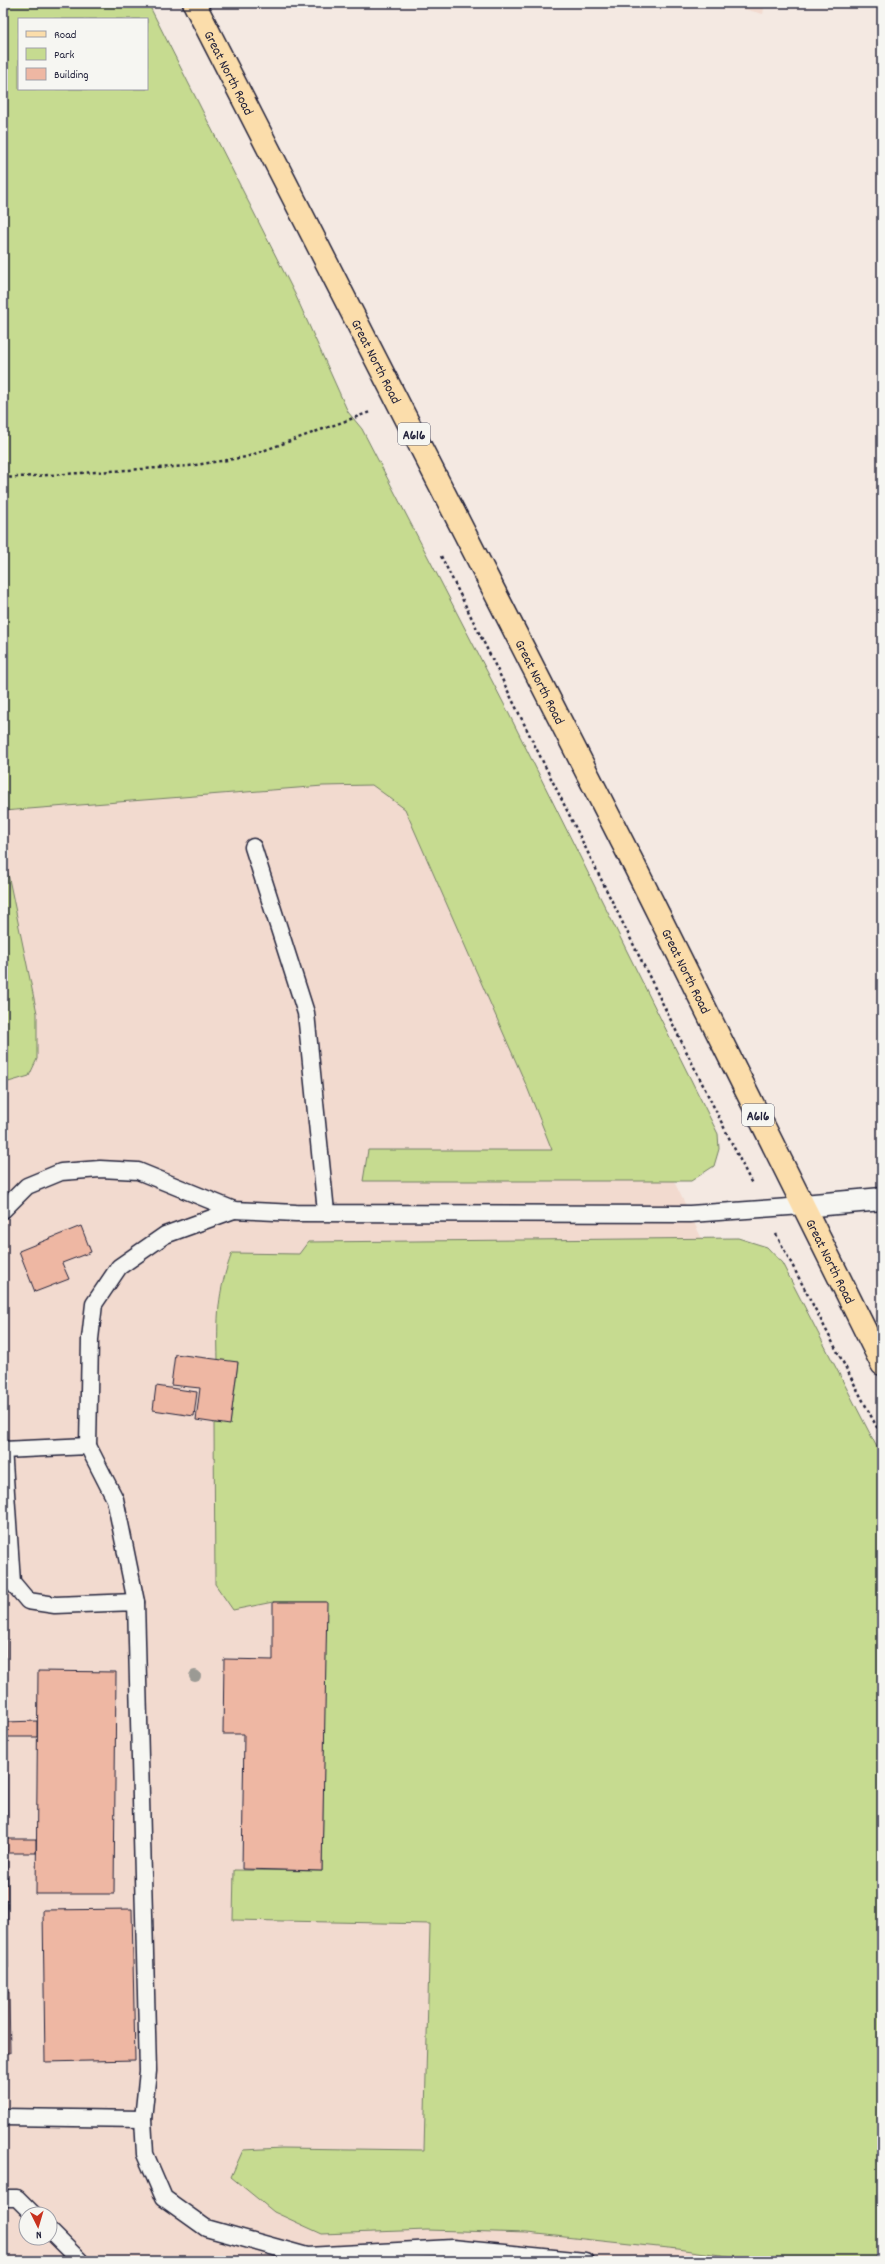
<svg xmlns="http://www.w3.org/2000/svg" width="885" height="2264" viewBox="0 0 885 2264" font-family="Dekko,sans-serif">
	<rect width="100%" height="100%" fill="#f4e9e2"/>
	<filter id="ink" filterUnits="userSpaceOnUse"><feTurbulence type="fractalNoise" baseFrequency=".025" numOctaves="2"/><feDisplacementMap in="SourceGraphic" scale="8" xChannelSelector="R" yChannelSelector="G"/><feConvolveMatrix kernelMatrix="1 2 1 2 8 2 1 2 1" color-interpolation-filters="sRGB"/></filter>
	<g filter="url(#ink)">
		<g fill="#f2dacf" fill-rule="evenodd">
			<polygon points="721,3 765,3 763,14"/>
			<path d="M452,729L690,1214L882,1615V2261H3V758ZM26,2214H50V2238H26Z"/>
		</g>
		<g fill="#c6db90" stroke="#747e66" fill-rule="evenodd">
			<path d="M3,3H148L295,294L348,412L362,429L506,708L718,1134L719,1149L714,1166L691,1181H363L368,1150H552L527,1087L405,809L372,785L323,786L3,811ZM19,19H147V89H19Z"/>
			<polygon points="3,850 37,1013 37,1059 29,1076 5,1083 3,1082"/>
			<path d="M738,1238L767,1247L782,1263L882,1457V2261H763L677,2249L527,2233L427,2230L322,2234L274,2212L231,2177L243,2150L282,2148L424,2150L430,1924L233,1920L234,1870L322,1871L326,1602H273L233,1610L215,1584L214,1423L230,1424L238,1363L218,1360C217,1318 217,1293 232,1253L299,1254L308,1242Z"/>
		</g>
		<g fill="#eeb7a3" stroke="#22223b">
			<polygon points="81,1226 91,1252 62,1263 69,1279 35,1292 19,1251"/>
			<polygon points="175,1354 238,1362 230,1425 196,1420 200,1388 171,1385"/>
			<polygon points="156,1386 197,1392 194,1416 153,1410"/>
			<polygon points="273,1602 327,1602 322,1871 242,1869 244,1734 223,1734 224,1659 273,1660"/>
			<polygon points="3,1619 6,1619 8,1968 3,1968"/>
			<polygon points="38,1671 116,1672 114,1894 36,1894"/>
			<polygon points="37,1721 37,1737 6,1737 6,1722"/>
			<rect x="7" y="1839" width="29" height="14"/>
			<polygon points="132,1909 135,2060 45,2062 43,1910"/>
			<polygon points="3,1992 9,1992 10,2053 3,2053"/>
		</g>
		<g fill="none" stroke-linecap="round" stroke-linejoin="round">
			<g stroke="#22223b" stroke-width="19">
				<g id="lane">
					<polyline points="253,847 306,1013 326,1212"/>
					<polyline points="3,1210 27,1186 61,1172 100,1169 138,1171 234,1210 296,1213 690,1214 803,1206"/>
					<polyline points="88,1446 90,1339 94,1304 119,1267 165,1235 234,1210"/>
					<polyline points="3,1448 12,1582 28,1601 55,1605 136,1602 148,2071 143,2119 145,2154 164,2198 206,2228 307,2256 452,2248 585,2261"/>
					<polyline points="3,1450 88,1446 115,1499 136,1602"/>
					<polyline points="3,2117 143,2119"/>
					<polyline points="3,2198 17,2198 33,2214"/>
					<polyline points="50,2231 80,2261"/>
				</g>
			</g>
			<g stroke="#22223b" stroke-width="25">
				<polyline id="street" points="803,1206 882,1199"/>
			</g>
			<g stroke="#22223b" stroke-width="25">
				<g id="primary">
					<path id="s1" d="M194,3L634,865L882,1364"/>
				</g>
			</g>
			<g stroke="#22223b" stroke-width="2.5" stroke-dasharray="3 3" stroke-linecap="butt">
				<polyline points="3,478 189,466 246,457 370,412"/>
				<polyline points="441,556 752,1184"/>
				<polyline points="776,1234 882,1437"/>
			</g>
			<use href="#lane" stroke="#f6f6f2" stroke-width="16"/>
			<use href="#street" stroke="#f6f6f2" stroke-width="22"/>
			<use href="#primary" stroke="#fbddab" stroke-width="22"/>
		</g>
		<circle fill="#9b9a94" cx="195" cy="1676" r="6"/>
	</g>
	<g text-anchor="middle" stroke-width="3" stroke-linejoin="round" paint-order="stroke">
		<g fill="#f6f6f2" stroke="#626272" stroke-width="1">
			<rect x="398" y="423" width="32" height="22" rx="3"/>
			<rect x="742" y="1104" width="32" height="22" rx="3"/>
		</g>
		<g font-size="13" font-weight="bold" fill="#22223b">
			<text x="414" y="439">A616</text>
			<text x="758" y="1120">A616</text>
		</g>
		<g font-size="14" fill="#22223b" stroke="#f6f6f2">
			<text dy="5" stroke="none"><textPath href="#s1" startOffset="78">Great North Road</textPath></text>
			<text dy="5" stroke="none"><textPath href="#s1" startOffset="402">Great North Road</textPath></text>
			<text dy="5" stroke="none"><textPath href="#s1" startOffset="762">Great North Road</textPath></text>
			<text dy="5" stroke="none"><textPath href="#s1" startOffset="1086">Great North Road</textPath></text>
			<text dy="5" stroke="none"><textPath href="#s1" startOffset="1410">Great North Road</textPath></text>
		</g>
	</g>
	<rect width="885" height="2264" fill="none" stroke="#f6f6f2" stroke-width="16"/>
	<rect x="8" y="8" width="869" height="2248" fill="none" stroke="#22223b" stroke-width="1.5" filter="url(#ink)"/>
	<rect x="18" y="18" width="130" height="72" fill="#f6f6f2" stroke="#a1a1a9"/>
	<rect x="26" y="31" width="20" height="6" fill="#fbddab" stroke="#a1a1a9"/>
	<text x="54" y="38" font-size="12" fill="#22223b">Road</text>
	<rect x="26" y="48" width="20" height="12" fill="#c6db90" stroke="#a1a1a9"/>
	<text x="54" y="58" font-size="12" fill="#22223b">Park</text>
	<rect x="26" y="68" width="20" height="12" fill="#eeb7a3" stroke="#a1a1a9"/>
	<text x="54" y="78" font-size="12" fill="#22223b">Building</text>
	<g transform="translate(38 2226) rotate(175)"><circle r="19" fill="#f6f6f2" stroke="#a1a1a9"/>
	<path d="M0-3L7 15L0 10L-7 15Z" fill="#c8321e"/>
	<text y="-6" font-size="11" font-weight="bold" text-anchor="middle" fill="#22223b">N</text>
	</g>
</svg>
